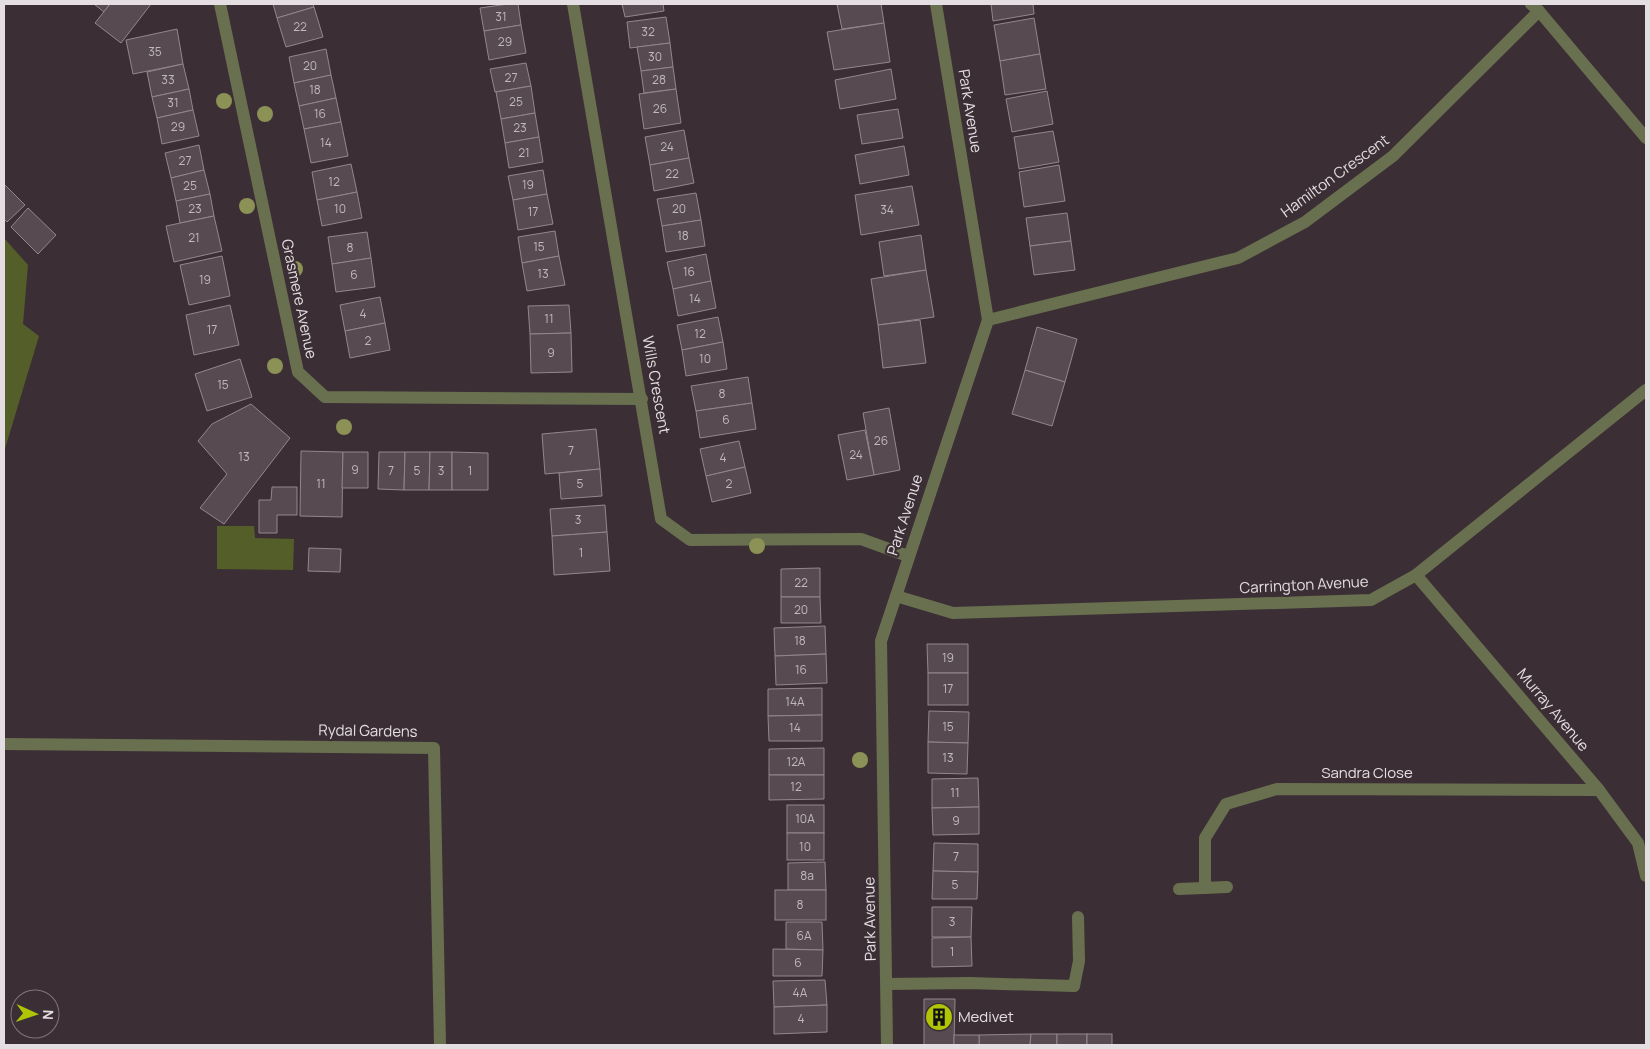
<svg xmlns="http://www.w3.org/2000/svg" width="1650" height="1049" viewBox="0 0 1650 1049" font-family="Manrope,sans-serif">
	<rect width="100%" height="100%" fill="#3b2f35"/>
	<g fill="#545e29">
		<polygon points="4,238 28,265 23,324 39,336 4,452"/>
		<polygon points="217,526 254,526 255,538 294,539 293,570 217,569"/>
	</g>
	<g fill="#574b51" stroke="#94868d">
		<polygon points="94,4 110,4 104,12"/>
		<polygon points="110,4 151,4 121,43 95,23"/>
		<polygon points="273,4 313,4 314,7 277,18"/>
		<polygon points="508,4 518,4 521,25 484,31 480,8"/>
		<polygon points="622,4 663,4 664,11 625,17"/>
		<polygon points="837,4 881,4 884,23 842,29"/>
		<polygon points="991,4 1033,4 1034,14 993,21"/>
		<polygon points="314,7 323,37 286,47 277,18"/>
		<polygon points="666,17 670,43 630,48 627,22"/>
		<polygon points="1034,18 1040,54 1000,61 994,25"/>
		<polygon points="884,23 890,62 834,70 827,32"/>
		<polygon points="521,25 526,53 489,60 484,31"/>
		<polygon points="177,29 183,64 133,74 126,40"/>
		<polygon points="670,43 673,67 641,71 637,47"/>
		<polygon points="326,49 331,75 294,83 289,57"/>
		<polygon points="1040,54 1046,89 1005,95 1000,61"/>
		<polygon points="526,63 531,86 495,92 490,69"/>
		<polygon points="183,64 189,89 152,97 147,72"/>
		<polygon points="673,67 676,89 644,93 641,71"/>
		<polygon points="891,69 896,99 840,109 835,80"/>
		<polygon points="331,75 336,98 299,106 294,83"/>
		<polygon points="531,86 535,113 501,119 496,92"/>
		<polygon points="189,89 193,110 157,118 152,97"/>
		<polygon points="676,89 681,123 644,129 639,94"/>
		<polygon points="1047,91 1053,124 1012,132 1006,99"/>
		<polygon points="336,98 341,122 304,129 299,106"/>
		<polygon points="898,109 903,138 862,144 857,115"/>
		<polygon points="193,110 199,136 162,144 157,118"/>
		<polygon points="535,113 539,137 505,143 501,119"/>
		<polygon points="341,122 348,156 311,163 304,129"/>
		<polygon points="684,130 689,158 650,165 645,137"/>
		<polygon points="1053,131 1059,162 1019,169 1014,137"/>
		<polygon points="539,137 543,162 509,168 505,143"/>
		<polygon points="199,145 204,170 171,178 165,153"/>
		<polygon points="904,146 909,175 860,184 855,155"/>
		<polygon points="689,158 694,183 654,191 650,165"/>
		<polygon points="351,164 357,192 317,200 312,172"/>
		<polygon points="1059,165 1065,201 1024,207 1019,172"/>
		<polygon points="204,170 210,194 176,201 171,178"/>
		<polygon points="543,170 547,194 513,200 508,176"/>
		<polygon points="4,184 25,205 7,222 4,219"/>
		<polygon points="912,186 919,225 861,235 855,195"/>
		<polygon points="357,192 362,218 322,226 317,200"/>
		<polygon points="696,193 701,220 662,226 657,199"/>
		<polygon points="210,194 214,216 180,223 176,201"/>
		<polygon points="547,194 553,224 518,230 513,200"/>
		<polygon points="28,208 56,235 38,254 11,227"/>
		<polygon points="1067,213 1071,241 1030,246 1026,218"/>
		<polygon points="214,216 222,251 174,262 166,226"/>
		<polygon points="701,220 705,246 666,252 662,226"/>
		<polygon points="555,231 559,256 522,263 518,237"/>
		<polygon points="367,232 371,258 332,264 328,237"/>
		<polygon points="921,235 926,270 884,276 879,242"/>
		<polygon points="1071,241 1075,270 1034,275 1030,246"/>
		<polygon points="706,254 711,281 673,289 667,262"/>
		<polygon points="222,256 230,296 189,305 180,265"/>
		<polygon points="559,256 565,285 527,291 522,263"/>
		<polygon points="371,258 375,287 336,292 332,264"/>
		<polygon points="926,270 934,317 878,325 871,279"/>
		<polygon points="711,281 716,308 678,316 673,289"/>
		<polygon points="380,297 385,323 345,331 340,305"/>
		<polygon points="230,305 239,345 194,355 186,315"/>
		<polygon points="569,305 571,333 530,334 528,306"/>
		<polygon points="718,317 723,342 682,350 677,325"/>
		<polygon points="920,320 926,363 883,368 878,325"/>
		<polygon points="385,323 390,350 350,358 345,331"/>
		<polygon points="1037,327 1077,339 1065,382 1025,370"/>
		<polygon points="571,333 572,372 531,373 530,334"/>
		<polygon points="723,342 727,369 686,376 682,350"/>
		<polygon points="240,359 252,397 207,411 195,374"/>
		<polygon points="1025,370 1065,382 1052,426 1012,414"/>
		<polygon points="748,377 752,403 696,411 691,386"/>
		<polygon points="752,403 756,429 700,438 696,411"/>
		<polygon points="251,404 290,438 224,524 200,508 227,474 198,441 212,424"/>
		<polygon points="889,408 900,470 874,475 863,413"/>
		<polygon points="596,429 600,469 545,474 542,434"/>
		<polygon points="865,430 874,475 847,480 838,435"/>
		<polygon points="739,441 745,467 706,476 700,449"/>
		<polygon points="301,451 343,452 342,517 300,516"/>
		<polygon points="343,452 368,452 368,488 342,488"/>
		<polygon points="379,452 405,452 404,490 378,489"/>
		<polygon points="405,452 430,452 429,490 404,490"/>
		<polygon points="430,452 452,452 452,490 429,490"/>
		<polygon points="452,452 488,453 488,490 452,490"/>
		<polygon points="745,467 751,493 712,502 706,476"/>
		<polygon points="600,469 602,496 561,499 559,473"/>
		<polygon points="272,487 297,487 297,515 277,515 277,533 259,533 259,500 271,500"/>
		<polygon points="605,505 607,532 552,536 550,509"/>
		<polygon points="607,532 610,571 554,575 552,536"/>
		<polygon points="309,548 341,549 340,572 308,571"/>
		<polygon points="820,568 820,597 781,597 781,569"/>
		<polygon points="781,597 820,597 821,623 781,623"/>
		<polygon points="825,626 826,654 775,656 774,628"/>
		<polygon points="927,644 968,644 968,673 928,673"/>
		<polygon points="826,654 827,683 776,685 775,656"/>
		<rect x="928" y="673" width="40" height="32"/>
		<polygon points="822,688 822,715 768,716 768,689"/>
		<polygon points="929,711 969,712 968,743 928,742"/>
		<polygon points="822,715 822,741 769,741 768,716"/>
		<polygon points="928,742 968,743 967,774 928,773"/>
		<polygon points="824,748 824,775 769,775 769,749"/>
		<polygon points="769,775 824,775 824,799 769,800"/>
		<polygon points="978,778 979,807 932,808 932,779"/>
		<rect x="787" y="805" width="37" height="28"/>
		<polygon points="979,807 979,834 933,835 932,808"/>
		<rect x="787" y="833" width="37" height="27"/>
		<polygon points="934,843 978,844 978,872 933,871"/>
		<polygon points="825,862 826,890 788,890 788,863"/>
		<polygon points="933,871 978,872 977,899 932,899"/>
		<rect x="775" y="890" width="51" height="30"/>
		<polygon points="932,907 972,907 971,937 932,937"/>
		<polygon points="786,922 822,922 823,950 786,949"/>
		<polygon points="971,937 972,966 932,967 932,938"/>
		<polygon points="773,949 823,950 822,976 773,976"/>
		<polygon points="825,980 827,1005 774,1007 773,981"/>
		<polygon points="924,999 955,999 954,1045 924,1045"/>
		<polygon points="827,1005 827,1032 774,1034 774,1007"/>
		<polygon points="1031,1034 1030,1045 979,1045 979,1035"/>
		<polygon points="1031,1034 1057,1034 1057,1045 1030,1045"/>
		<rect x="1057" y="1034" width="30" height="11"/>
		<rect x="1087" y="1034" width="25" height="11"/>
		<rect x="954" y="1035" width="25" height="10"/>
	</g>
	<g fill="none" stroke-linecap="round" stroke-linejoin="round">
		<g stroke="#69704f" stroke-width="12">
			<polyline points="1179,889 1227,887"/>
			<polyline points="887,984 970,983 1074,986 1079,961 1078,917"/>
		</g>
		<g stroke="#69704f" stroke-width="12">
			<polyline points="220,4 298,372 325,397 642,399"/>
			<polyline points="573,4 661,519 690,540 861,539 908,556"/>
			<polyline points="1531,4 1539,11 1646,138"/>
			<polyline points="988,320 1238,258 1305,222 1393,156 1539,11"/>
			<polyline points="1416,575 1599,790 1638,843 1646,876"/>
			<polyline points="896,596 953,613 1371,600 1416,575 1646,390"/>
			<polyline points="4,744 434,748 440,1045"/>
			<polyline points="1205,888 1205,838 1226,804 1277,789 1599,790"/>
			<polyline points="887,1045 881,641 988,320 936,4"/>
		</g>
	</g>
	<g fill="#8c9156">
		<circle cx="224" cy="101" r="8"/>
		<circle cx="265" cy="114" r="8"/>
		<circle cx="247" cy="206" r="8"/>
		<circle cx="295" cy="269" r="8"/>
		<circle cx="275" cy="366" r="8"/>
		<circle cx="344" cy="427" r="8"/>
		<circle cx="757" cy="546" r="8"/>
		<circle cx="860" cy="760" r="8"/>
	</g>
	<defs>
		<g id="building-disc" transform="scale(1.4375)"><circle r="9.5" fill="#afc506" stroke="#3b2f35"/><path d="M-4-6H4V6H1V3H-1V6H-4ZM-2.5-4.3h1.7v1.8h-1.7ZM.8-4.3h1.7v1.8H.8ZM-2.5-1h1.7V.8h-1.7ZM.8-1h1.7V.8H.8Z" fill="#111"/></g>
	</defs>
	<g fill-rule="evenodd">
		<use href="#building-disc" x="939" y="1017"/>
	</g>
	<g text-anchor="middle" stroke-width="4.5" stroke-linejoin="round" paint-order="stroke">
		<g font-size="12" fill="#c1b8bd">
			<text x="501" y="21">31</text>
			<text x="300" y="31">22</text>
			<text x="648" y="36">32</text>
			<text x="505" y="46">29</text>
			<text x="155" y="56">35</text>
			<text x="655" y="61">30</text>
			<text x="310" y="70">20</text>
			<text x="511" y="82">27</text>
			<text x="168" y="84">33</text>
			<text x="659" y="84">28</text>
			<text x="315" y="94">18</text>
			<text x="516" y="106">25</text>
			<text x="173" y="107">31</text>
			<text x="660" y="113">26</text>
			<text x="320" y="118">16</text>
			<text x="178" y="131">29</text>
			<text x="520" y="132">23</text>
			<text x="326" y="147">14</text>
			<text x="667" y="151">24</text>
			<text x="524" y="157">21</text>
			<text x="185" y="165">27</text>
			<text x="672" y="178">22</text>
			<text x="334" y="186">12</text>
			<text x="528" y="189">19</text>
			<text x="190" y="190">25</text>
			<text x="195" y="213">23</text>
			<text x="340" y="213">10</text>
			<text x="679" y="213">20</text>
			<text x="887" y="214">34</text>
			<text x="533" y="216">17</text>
			<text x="683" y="240">18</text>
			<text x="194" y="242">21</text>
			<text x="539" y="251">15</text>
			<text x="350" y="252">8</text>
			<text x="689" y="276">16</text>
			<text x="543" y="278">13</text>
			<text x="354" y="279">6</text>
			<text x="205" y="284">19</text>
			<text x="695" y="303">14</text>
			<text x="363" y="318">4</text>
			<text x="549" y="323">11</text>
			<text x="212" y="334">17</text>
			<text x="700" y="338">12</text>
			<text x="368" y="345">2</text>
			<text x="551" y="357">9</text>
			<text x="705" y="363">10</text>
			<text x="223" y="389">15</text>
			<text x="722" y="398">8</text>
			<text x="726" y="424">6</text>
			<text x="881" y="445">26</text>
			<text x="571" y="455">7</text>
			<text x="856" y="459">24</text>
			<text x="244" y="461">13</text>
			<text x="723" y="462">4</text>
			<text x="355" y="474">9</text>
			<text x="391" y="475">7</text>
			<text x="417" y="475">5</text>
			<text x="441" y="475">3</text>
			<text x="470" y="475">1</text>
			<text x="321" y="488">11</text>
			<text x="580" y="488">5</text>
			<text x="729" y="488">2</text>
			<text x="578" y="524">3</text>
			<text x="581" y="557">1</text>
			<text x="801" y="587">22</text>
			<text x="801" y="614">20</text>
			<text x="800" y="645">18</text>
			<text x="948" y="662">19</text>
			<text x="801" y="674">16</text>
			<text x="948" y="693">17</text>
			<text x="795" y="706">14A</text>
			<text x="948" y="731">15</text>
			<text x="795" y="732">14</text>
			<text x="948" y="762">13</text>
			<text x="796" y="766">12A</text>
			<text x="796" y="791">12</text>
			<text x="955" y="797">11</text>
			<text x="805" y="823">10A</text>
			<text x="956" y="825">9</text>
			<text x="805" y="851">10</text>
			<text x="956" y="861">7</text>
			<text x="807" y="880">8a</text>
			<text x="955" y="889">5</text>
			<text x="800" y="909">8</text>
			<text x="952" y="926">3</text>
			<text x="804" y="940">6A</text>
			<text x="952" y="956">1</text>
			<text x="798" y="967">6</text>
			<text x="800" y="997">4A</text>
			<text x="801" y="1023">4</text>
		</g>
		<g font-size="15" fill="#e4dde1" stroke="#3b2f35">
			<text transform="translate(970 111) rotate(81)" y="5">Park Avenue</text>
			<text transform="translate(1335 176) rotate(-36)" y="5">Hamilton Crescent</text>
			<text transform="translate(299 299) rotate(78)" y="5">Grasmere Avenue</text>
			<text transform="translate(656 385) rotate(80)" y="5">Wills Crescent</text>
			<text transform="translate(905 515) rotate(-72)" y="5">Park Avenue</text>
			<text transform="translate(1304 585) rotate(-3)" y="5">Carrington Avenue</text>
			<text transform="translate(1553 710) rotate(50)" y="5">Murray Avenue</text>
			<text transform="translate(368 731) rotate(1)" y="5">Rydal Gardens</text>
			<text x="1367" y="778">Sandra Close</text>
			<text transform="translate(870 919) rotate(-91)" y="5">Park Avenue</text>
		</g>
		<g font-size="15" fill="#e4dde1" stroke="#3b2f35" text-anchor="start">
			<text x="958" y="1022">Medivet</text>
		</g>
	</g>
	<rect width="1650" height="1049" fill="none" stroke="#e4dde1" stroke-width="10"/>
	<g transform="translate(35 1014) rotate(93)"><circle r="24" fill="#3b2f35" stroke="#7f757a"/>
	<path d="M0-4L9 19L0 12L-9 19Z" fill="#afc506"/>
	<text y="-8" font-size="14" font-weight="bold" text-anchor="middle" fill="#e4dde1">N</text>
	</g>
</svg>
